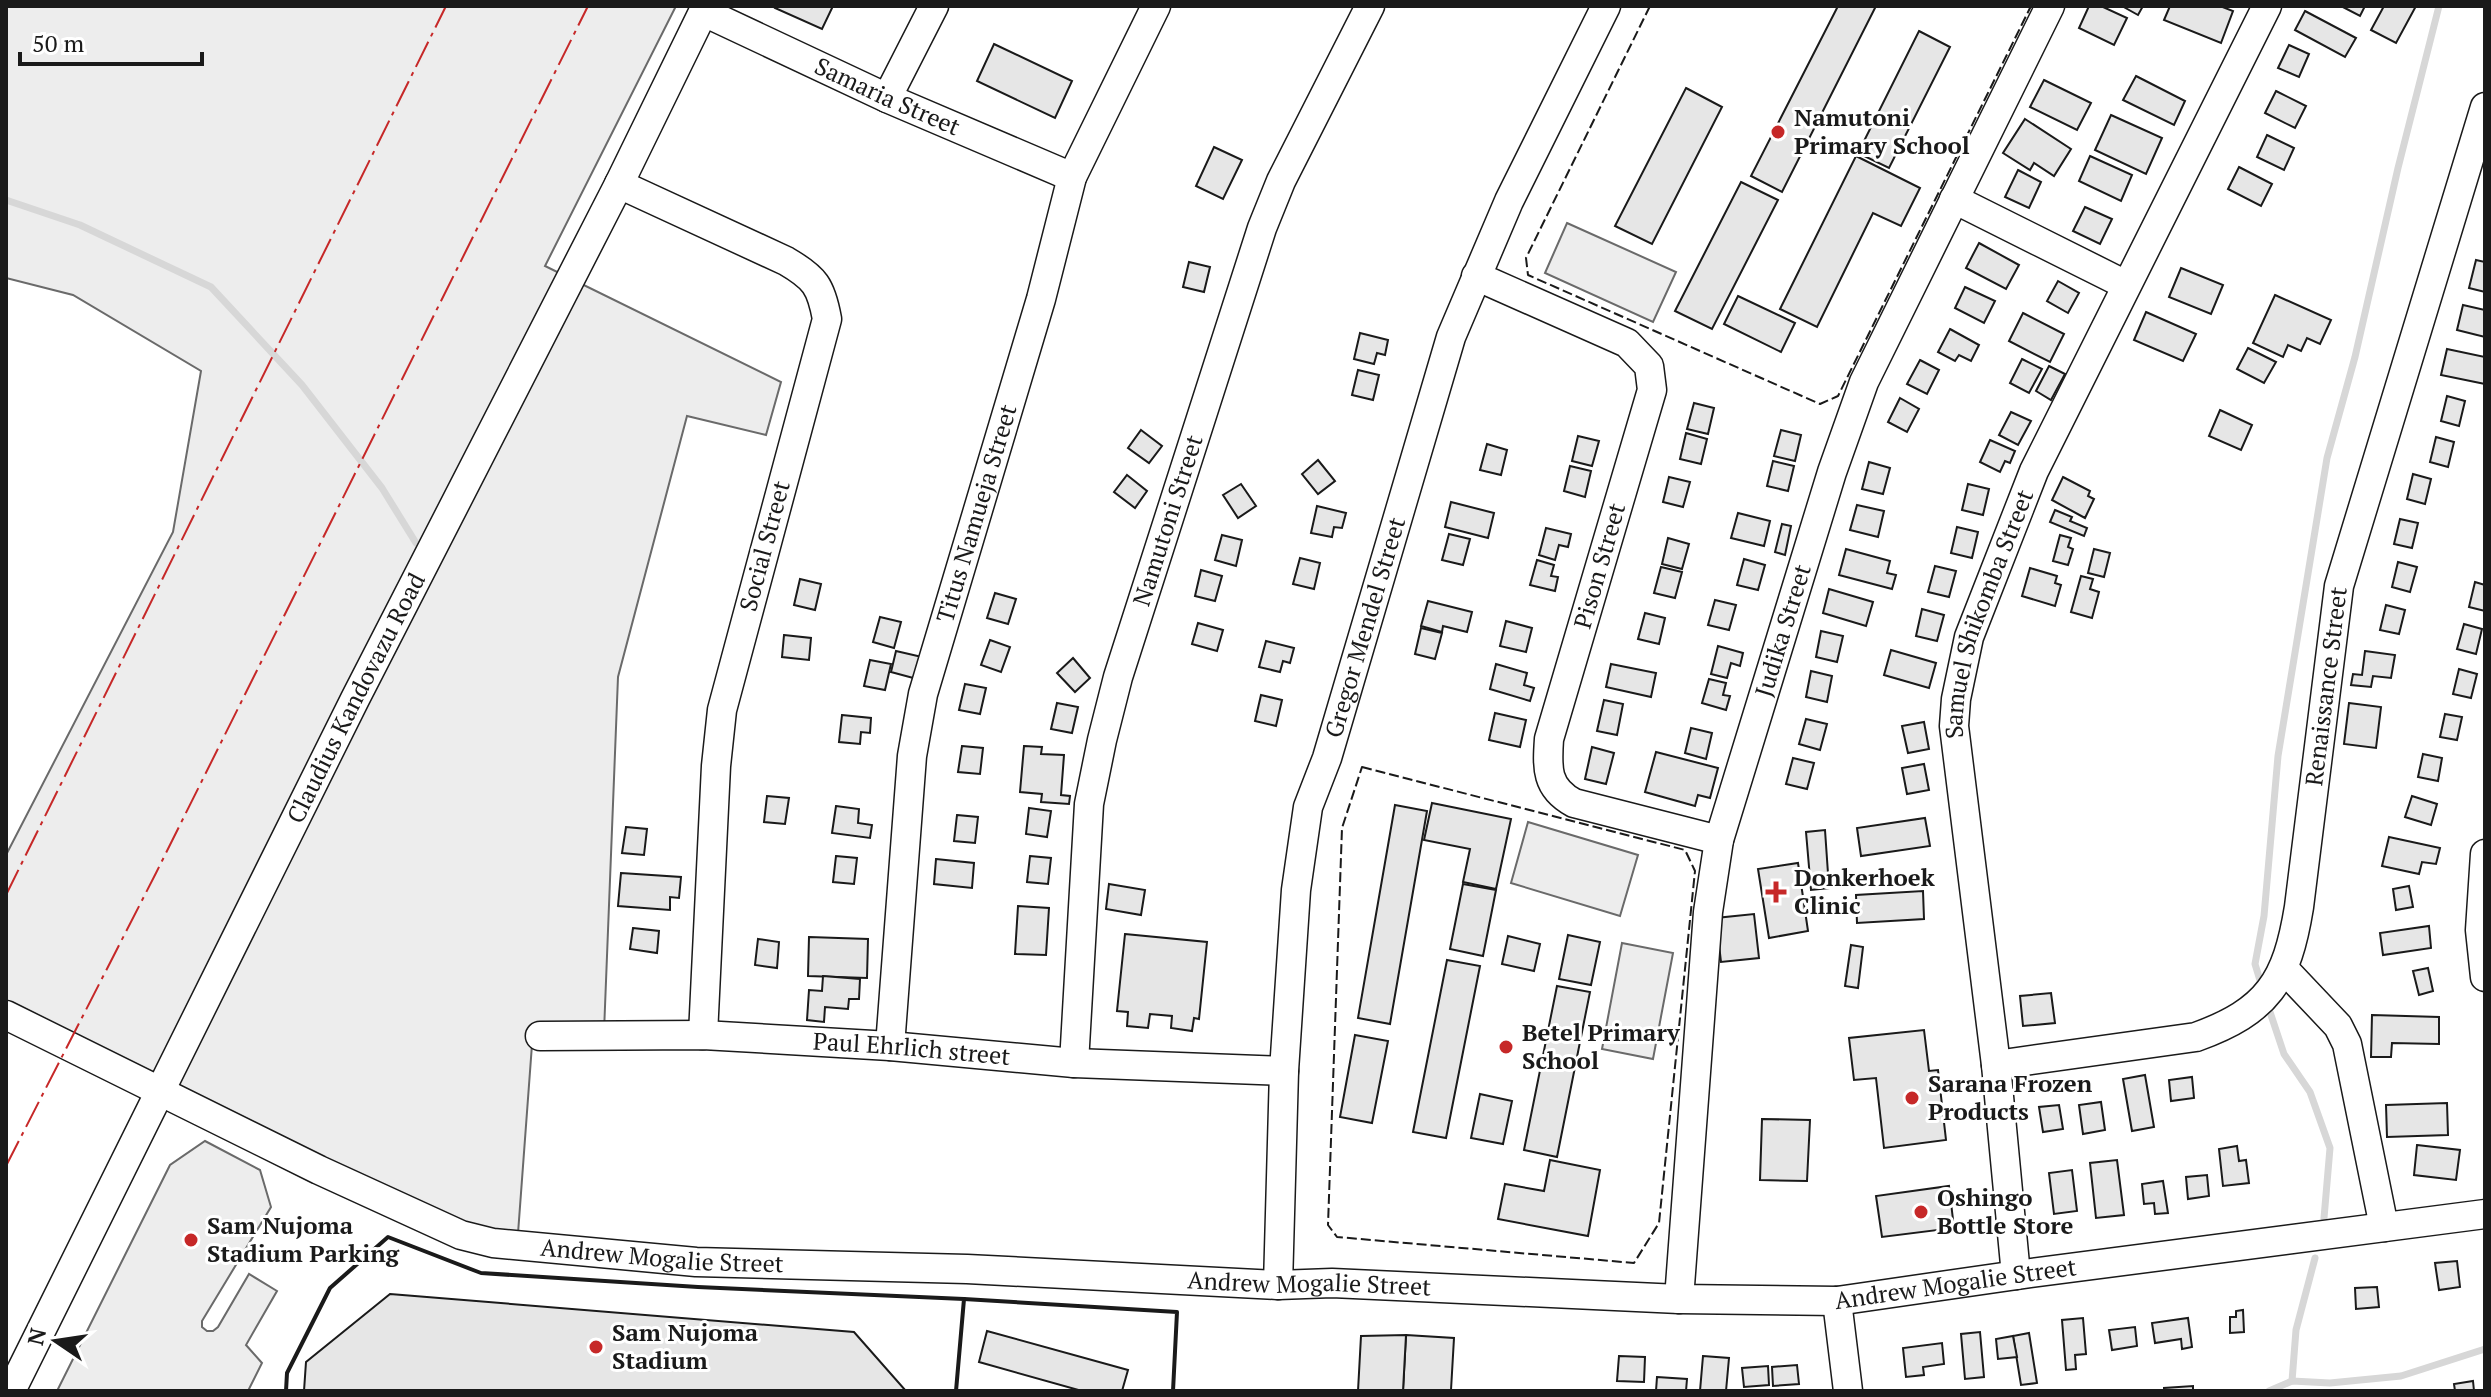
<svg xmlns="http://www.w3.org/2000/svg" width="2491" height="1397" viewBox="0 0 2491 1397" font-family="'PT Serif',serif">
	<rect width="100%" height="100%" fill="#fff"/>
	<g fill="#ededed" stroke="#6a6a6a" stroke-width="2">
		<polygon points="6,6 676,6 545,266 781,382 766,435 687,416 618,677 604,1032 533,1031 517,1247 6,1015 6,855 173,532 201,371 73,295 6,278"/>
		<polygon points="1567,223 1676,272 1653,322 1545,273"/>
		<polygon points="1528,822 1638,855 1620,916 1511,883"/>
		<polygon points="1622,943 1673,953 1653,1059 1602,1049"/>
		<polygon points="205,1141 260,1170 271,1207 202,1321 202,1327 207,1331 213,1331 218,1327 249,1274 277,1291 246,1345 262,1363 248,1391 57,1391 170,1165"/>
	</g>
	<g fill="none" stroke-linecap="round" stroke-linejoin="round">
		<g stroke="#d7d7d7" stroke-width="7">
			<polyline points="6,200 80,225 211,287 302,385 382,488 416,543"/>
			<polyline points="2262,987 2255,964 2264,916 2278,756 2327,458 2355,357 2398,168 2439,6"/>
			<polyline points="2267,1003 2284,1054 2310,1092 2330,1148 2324,1218"/>
			<polyline points="2292,1381 2296,1330 2315,1258"/>
			<polyline points="2269,1391 2292,1381 2330,1383 2401,1376 2485,1349"/>
		</g>
	</g>
	<g fill="#e6e6e6" stroke="#1a1a1a" stroke-width="2">
		<polygon points="776,6 833,6 822,29 775,8"/>
		<polygon points="1838,6 1876,6 1782,192 1751,176"/>
		<polygon points="2089,6 2101,6 2127,18 2114,45 2079,28"/>
		<polygon points="2122,6 2143,6 2138,15"/>
		<polygon points="2170,6 2220,6 2233,11 2221,43 2164,20"/>
		<polygon points="2341,6 2365,6 2360,16"/>
		<polygon points="2384,6 2416,6 2396,43 2371,30"/>
		<polygon points="2305,11 2356,38 2345,57 2295,30"/>
		<polygon points="1919,31 1950,47 1889,168 1858,153"/>
		<polygon points="994,44 1072,81 1055,118 977,81"/>
		<polygon points="2289,45 2309,54 2299,77 2278,68"/>
		<polygon points="2136,76 2185,101 2174,125 2123,100"/>
		<polygon points="2044,80 2091,103 2077,130 2030,107"/>
		<polygon points="1686,88 1722,107 1652,244 1615,226"/>
		<polygon points="2276,91 2306,106 2295,128 2265,113"/>
		<polygon points="2111,115 2162,138 2146,174 2095,150"/>
		<polygon points="2025,119 2071,149 2054,176 2034,163 2030,170 2003,153"/>
		<polygon points="2267,135 2294,148 2284,170 2257,157"/>
		<polygon points="1214,147 1242,160 1223,199 1196,186"/>
		<polygon points="1856,156 1920,188 1901,226 1873,213 1817,327 1780,309"/>
		<polygon points="2090,156 2132,175 2121,201 2079,181"/>
		<polygon points="2239,167 2272,184 2261,206 2228,189"/>
		<polygon points="2018,170 2041,182 2029,208 2005,197"/>
		<polygon points="1741,182 1778,200 1712,329 1675,311"/>
		<polygon points="2085,207 2112,219 2100,244 2073,231"/>
		<polygon points="1979,243 2019,265 2006,289 1966,268"/>
		<polygon points="2476,260 2485,262 2485,292 2469,288"/>
		<polygon points="1189,262 1210,267 1204,292 1183,287"/>
		<polygon points="2181,268 2223,285 2211,314 2169,297"/>
		<polygon points="2058,281 2079,293 2068,313 2047,301"/>
		<polygon points="1965,287 1995,301 1984,323 1955,308"/>
		<polygon points="2275,295 2331,320 2320,344 2307,338 2301,351 2288,345 2283,357 2253,343"/>
		<polygon points="1738,296 1795,323 1781,352 1724,324"/>
		<polygon points="2463,305 2485,310 2485,337 2457,330"/>
		<polygon points="2146,312 2196,334 2183,361 2134,340"/>
		<polygon points="2023,313 2064,334 2050,362 2009,341"/>
		<polygon points="1950,329 1979,345 1971,361 1959,355 1955,361 1938,352"/>
		<polygon points="1360,333 1388,340 1385,355 1377,353 1374,364 1354,359"/>
		<polygon points="2248,348 2276,362 2264,383 2237,369"/>
		<polygon points="2447,349 2485,357 2485,384 2441,375"/>
		<polygon points="2022,359 2042,369 2029,393 2010,383"/>
		<polygon points="1920,360 1939,370 1927,394 1907,384"/>
		<polygon points="2049,366 2065,374 2051,400 2036,391"/>
		<polygon points="1358,370 1379,375 1373,400 1352,395"/>
		<polygon points="2447,396 2465,401 2459,426 2441,421"/>
		<polygon points="1900,398 1919,409 1907,432 1888,422"/>
		<polygon points="1694,403 1714,408 1708,434 1687,429"/>
		<polygon points="2220,410 2252,425 2241,450 2209,436"/>
		<polygon points="2011,412 2031,421 2018,445 1999,435"/>
		<polygon points="1141,430 1162,446 1149,463 1128,448"/>
		<polygon points="1781,430 1801,435 1795,461 1774,456"/>
		<polygon points="1686,433 1707,439 1701,464 1680,459"/>
		<polygon points="1578,436 1599,441 1592,466 1572,461"/>
		<polygon points="2436,437 2454,442 2448,467 2430,462"/>
		<polygon points="1990,440 2015,451 2010,463 2005,461 2000,472 1980,462"/>
		<polygon points="1487,444 1507,450 1501,475 1480,470"/>
		<polygon points="1318,460 1335,481 1318,494 1302,474"/>
		<polygon points="1773,461 1794,466 1788,491 1767,486"/>
		<polygon points="1869,462 1890,468 1883,494 1862,489"/>
		<polygon points="1570,466 1591,471 1585,497 1564,491"/>
		<polygon points="2413,474 2431,479 2425,504 2407,499"/>
		<polygon points="1127,475 1147,491 1135,508 1114,492"/>
		<polygon points="1669,477 1690,482 1683,507 1663,502"/>
		<polygon points="2063,477 2090,491 2088,496 2094,499 2085,518 2052,500"/>
		<polygon points="1241,484 1256,506 1238,518 1223,495"/>
		<polygon points="1968,484 1989,489 1983,515 1962,510"/>
		<polygon points="1451,502 1494,513 1488,538 1445,527"/>
		<polygon points="1857,505 1884,511 1878,537 1850,530"/>
		<polygon points="1317,506 1346,513 1342,528 1334,527 1332,537 1311,533"/>
		<polygon points="2055,510 2072,517 2070,521 2087,528 2084,536 2050,522"/>
		<polygon points="1738,513 1770,521 1764,546 1731,538"/>
		<polygon points="2400,519 2418,523 2412,548 2394,544"/>
		<polygon points="1782,524 1791,526 1785,555 1775,552"/>
		<polygon points="1957,527 1978,532 1972,558 1951,553"/>
		<polygon points="1546,528 1571,534 1568,547 1559,545 1555,560 1539,555"/>
		<polygon points="1449,534 1470,539 1463,565 1442,560"/>
		<polygon points="1222,535 1242,540 1236,566 1215,560"/>
		<polygon points="2060,535 2071,538 2068,547 2073,549 2068,565 2053,561"/>
		<polygon points="1668,538 1689,544 1682,569 1662,564"/>
		<polygon points="1846,549 1890,561 1887,573 1896,575 1892,589 1839,575"/>
		<polygon points="2094,549 2110,553 2104,577 2088,573"/>
		<polygon points="1300,558 1320,563 1314,589 1293,584"/>
		<polygon points="1744,559 1765,565 1758,590 1737,585"/>
		<polygon points="1537,560 1554,565 1551,576 1558,577 1555,591 1530,585"/>
		<polygon points="2398,562 2417,567 2410,592 2392,587"/>
		<polygon points="1935,566 1956,571 1949,597 1928,592"/>
		<polygon points="1661,567 1682,572 1675,598 1654,593"/>
		<polygon points="2030,568 2057,576 2055,583 2061,585 2055,606 2022,596"/>
		<polygon points="1201,570 1222,576 1215,601 1195,596"/>
		<polygon points="2081,576 2093,579 2090,589 2099,592 2092,618 2071,612"/>
		<polygon points="800,579 821,584 815,610 794,605"/>
		<polygon points="2475,582 2485,585 2485,611 2469,607"/>
		<polygon points="1829,589 1873,602 1866,626 1823,613"/>
		<polygon points="995,593 1016,599 1008,624 987,618"/>
		<polygon points="1715,600 1736,605 1729,630 1708,625"/>
		<polygon points="1428,601 1472,612 1467,632 1443,626 1442,632 1421,626"/>
		<polygon points="2386,605 2405,610 2399,634 2380,630"/>
		<polygon points="1922,609 1944,615 1937,641 1916,636"/>
		<polygon points="1645,613 1665,618 1659,644 1638,639"/>
		<polygon points="880,617 901,622 894,648 873,642"/>
		<polygon points="1506,621 1532,628 1526,652 1500,646"/>
		<polygon points="1198,623 1223,630 1217,651 1192,644"/>
		<polygon points="2464,624 2482,629 2476,654 2457,649"/>
		<polygon points="1421,628 1442,633 1435,659 1415,654"/>
		<polygon points="1821,631 1843,636 1837,662 1816,657"/>
		<polygon points="784,635 811,638 809,660 782,657"/>
		<polygon points="990,640 1010,647 1001,672 981,665"/>
		<polygon points="1266,641 1294,648 1290,663 1283,661 1280,672 1259,667"/>
		<polygon points="1718,646 1743,653 1740,666 1731,663 1727,678 1711,674"/>
		<polygon points="1891,650 1936,663 1929,688 1884,675"/>
		<polygon points="896,651 922,657 917,679 891,672"/>
		<polygon points="2365,651 2395,655 2391,678 2373,676 2371,687 2351,685 2353,674 2362,675"/>
		<polygon points="1073,658 1090,678 1075,692 1057,673"/>
		<polygon points="870,660 891,664 885,690 864,686"/>
		<polygon points="1496,664 1527,673 1524,685 1534,688 1530,701 1490,689"/>
		<polygon points="1611,664 1656,673 1651,697 1606,687"/>
		<polygon points="2459,669 2477,674 2471,698 2453,694"/>
		<polygon points="1811,671 1832,676 1827,702 1806,697"/>
		<polygon points="1709,679 1726,683 1723,695 1730,696 1726,710 1702,703"/>
		<polygon points="965,684 986,688 980,714 959,710"/>
		<polygon points="1261,695 1282,700 1276,726 1255,721"/>
		<polygon points="1604,700 1623,704 1617,735 1597,731"/>
		<polygon points="1057,703 1078,707 1072,733 1051,729"/>
		<polygon points="2349,703 2381,707 2376,748 2344,744"/>
		<polygon points="1495,713 1526,720 1520,747 1489,740"/>
		<polygon points="2445,714 2462,717 2457,740 2440,737"/>
		<polygon points="842,715 871,718 870,733 861,732 860,744 839,742"/>
		<polygon points="1806,719 1827,724 1820,750 1799,744"/>
		<polygon points="1924,722 1929,749 1908,753 1902,726"/>
		<polygon points="1691,728 1712,733 1706,759 1685,753"/>
		<polygon points="962,746 983,748 980,774 958,772"/>
		<polygon points="1024,746 1042,747 1041,754 1064,755 1061,795 1070,796 1069,804 1041,802 1042,794 1020,792"/>
		<polygon points="1592,747 1614,753 1606,784 1585,779"/>
		<polygon points="1656,752 1718,768 1710,798 1698,795 1695,806 1645,792"/>
		<polygon points="2423,754 2442,758 2438,781 2418,777"/>
		<polygon points="1793,758 1814,763 1807,789 1786,784"/>
		<polygon points="1924,764 1929,790 1907,794 1902,768"/>
		<polygon points="767,796 789,798 785,824 764,822"/>
		<polygon points="2412,796 2437,804 2431,825 2405,817"/>
		<polygon points="1432,803 1511,819 1496,889 1463,882 1470,849 1424,840"/>
		<polygon points="1395,805 1427,811 1390,1024 1358,1018"/>
		<polygon points="836,806 859,809 858,823 872,825 870,838 832,833"/>
		<polygon points="1029,808 1051,811 1047,837 1026,834"/>
		<polygon points="957,815 978,817 975,843 954,841"/>
		<polygon points="1925,818 1930,846 1861,856 1857,828"/>
		<polygon points="626,827 647,829 644,855 622,853"/>
		<polygon points="1825,830 1829,888 1811,890 1806,832"/>
		<polygon points="2389,837 2440,848 2436,864 2422,862 2419,874 2382,866"/>
		<polygon points="836,856 857,858 854,884 833,882"/>
		<polygon points="1030,856 1051,858 1048,884 1027,882"/>
		<polygon points="936,859 974,863 972,888 934,884"/>
		<polygon points="1798,863 1808,931 1769,938 1758,869"/>
		<polygon points="621,873 681,877 679,898 670,897 670,910 618,906"/>
		<polygon points="1109,884 1145,890 1141,915 1106,909"/>
		<polygon points="1463,884 1496,890 1483,956 1450,949"/>
		<polygon points="2409,886 2413,907 2396,910 2393,889"/>
		<polygon points="1923,891 1924,919 1857,923 1856,895"/>
		<polygon points="1018,906 1049,908 1046,955 1015,954"/>
		<polygon points="1754,914 1759,958 1721,962 1716,918"/>
		<polygon points="2429,926 2431,948 2383,955 2380,933"/>
		<polygon points="633,928 659,931 657,953 630,949"/>
		<polygon points="1125,934 1207,942 1199,1019 1194,1018 1192,1031 1171,1028 1172,1016 1150,1014 1148,1028 1127,1026 1128,1012 1117,1011"/>
		<polygon points="1568,935 1600,942 1591,985 1559,979"/>
		<polygon points="1508,936 1540,944 1534,971 1502,964"/>
		<polygon points="809,937 868,939 867,978 808,976"/>
		<polygon points="758,939 779,942 777,968 755,965"/>
		<polygon points="1851,945 1863,947 1858,988 1845,986"/>
		<polygon points="1447,960 1480,966 1446,1138 1413,1132"/>
		<polygon points="2428,968 2433,991 2419,995 2413,971"/>
		<polygon points="823,976 860,979 859,999 849,999 848,1009 825,1007 824,1022 807,1020 809,990 822,991"/>
		<polygon points="1557,986 1590,992 1557,1157 1524,1150"/>
		<polygon points="2051,993 2055,1023 2023,1026 2020,996"/>
		<polygon points="2372,1015 2439,1017 2439,1044 2392,1043 2391,1057 2371,1057"/>
		<polygon points="1924,1030 1929,1071 1938,1070 1946,1140 1884,1148 1876,1078 1854,1080 1849,1038"/>
		<polygon points="1355,1035 1388,1041 1372,1123 1340,1117"/>
		<polygon points="2145,1075 2154,1127 2132,1131 2123,1079"/>
		<polygon points="2192,1077 2194,1098 2171,1101 2169,1080"/>
		<polygon points="1480,1094 1512,1101 1503,1144 1471,1138"/>
		<polygon points="2101,1102 2105,1130 2083,1134 2079,1105"/>
		<polygon points="2447,1103 2448,1135 2387,1137 2386,1105"/>
		<polygon points="2059,1105 2063,1129 2043,1132 2039,1107"/>
		<polygon points="1762,1119 1810,1120 1807,1181 1760,1180"/>
		<polygon points="2417,1145 2460,1150 2456,1180 2414,1175"/>
		<polygon points="2237,1146 2239,1161 2246,1160 2249,1183 2223,1186 2219,1149"/>
		<polygon points="1550,1160 1600,1170 1588,1236 1498,1219 1505,1184 1544,1191"/>
		<polygon points="2117,1160 2124,1215 2096,1218 2090,1163"/>
		<polygon points="2072,1170 2077,1211 2054,1214 2049,1173"/>
		<polygon points="2207,1175 2209,1196 2188,1199 2186,1177"/>
		<polygon points="2163,1181 2168,1213 2155,1214 2154,1203 2144,1204 2142,1184"/>
		<polygon points="1949,1186 1954,1228 1882,1237 1876,1196"/>
		<polygon points="2457,1261 2460,1287 2439,1290 2435,1263"/>
		<polygon points="2377,1287 2379,1307 2356,1309 2355,1288"/>
		<polygon points="390,1294 854,1332 906,1391 304,1391 306,1362"/>
		<polygon points="2243,1310 2244,1332 2230,1333 2230,1317 2236,1317 2236,1311"/>
		<polygon points="2083,1318 2086,1354 2075,1355 2076,1369 2066,1370 2062,1320"/>
		<polygon points="2188,1318 2192,1347 2182,1349 2181,1339 2155,1343 2152,1323"/>
		<polygon points="2135,1327 2137,1346 2112,1350 2109,1330"/>
		<polygon points="987,1331 1128,1370 1122,1391 1082,1391 979,1362"/>
		<polygon points="1980,1332 1984,1377 1965,1379 1961,1334"/>
		<polygon points="2029,1333 2037,1383 2021,1385 2013,1336"/>
		<polygon points="1406,1335 1454,1338 1451,1390 1403,1391"/>
		<polygon points="1406,1335 1403,1391 1358,1391 1361,1336"/>
		<polygon points="2013,1336 2017,1357 1998,1359 1996,1339"/>
		<polygon points="1942,1343 1944,1364 1923,1367 1924,1375 1906,1377 1903,1348"/>
		<polygon points="1619,1356 1645,1357 1644,1382 1617,1381"/>
		<polygon points="1703,1356 1729,1358 1726,1391 1700,1391"/>
		<polygon points="1797,1365 1799,1384 1773,1386 1772,1367"/>
		<polygon points="1768,1366 1769,1385 1744,1387 1742,1368"/>
		<polygon points="1657,1377 1687,1379 1686,1391 1656,1391"/>
		<polygon points="2473,1381 2474,1391 2455,1391 2454,1384"/>
		<polygon points="2193,1386 2193,1391 2164,1391 2164,1388"/>
	</g>
	<g fill="none" stroke-linecap="round" stroke-linejoin="round">
		<g stroke="#1a1a1a" stroke-width="31">
			<g id="minor">
				<path id="s1" d="M704,12L887,98L1072,177"/>
				<polyline points="887,98 934,6"/>
				<path d="M619,184L786,261C815,278 821,286 827,319L722,710L716,766L703,1035"/>
				<polyline points="1954,199 2126,285"/>
				<path d="M1476,276L1627,343L1649,366L1652,390L1549,739C1547,768 1546,788 1574,803L1719,840"/>
				<polyline points="2485,854 2480,930 2485,977"/>
				<polyline points="2284,969 2338,1026 2347,1044 2384,1227"/>
				<path id="s2" d="M6,1015L319,1170L461,1235L493,1243L696,1262L967,1269L1278,1285L1332,1283L1679,1299L1837,1301L2031,1273L2485,1214"/>
				<path id="s3" d="M540,1036L703,1035L890,1046L1074,1063L1284,1071"/>
				<path id="s4" d="M890,1046L912,756L923,694L1041,299L1072,177L1156,6"/>
				<path id="s5" d="M1074,1063L1089,804L1102,740L1118,677L1262,228L1281,181L1370,6"/>
				<path id="s6" d="M1996,1065L2196,1037C2268,1011 2287,981 2299,907L2339,586L2485,107"/>
				<path id="s7" d="M2016,1275L1996,1065L1954,726L1956,699L1969,637L2034,471L2267,6"/>
				<path id="s8" d="M1278,1285L1284,1071L1296,890L1308,807L1327,758L1451,337L1509,201L1606,6"/>
				<path id="s9" d="M1679,1299L1708,912L1719,840L1832,472L1864,382L2050,6"/>
				<polyline points="1837,1301 1848,1391"/>
				<path id="s10" d="M11,1391L355,699L619,184L706,6"/>
			</g>
		</g>
		<use href="#minor" stroke="#fff" stroke-width="28"/>
		<g stroke="#1a1a1a" stroke-width="2" stroke-dasharray="10 4" stroke-linecap="butt">
			<polyline points="1650,6 1526,258 1528,275 1820,404 1838,396 2031,6"/>
			<polygon points="1362,767 1685,850 1695,871 1659,1223 1634,1263 1337,1237 1328,1225 1342,828"/>
		</g>
		<g stroke="#1a1a1a" stroke-width="4">
			<polyline points="964,1299 1177,1312 1173,1391"/>
			<polyline points="286,1391 287,1373 330,1288 388,1237 481,1273 698,1287 964,1299 956,1391"/>
		</g>
		<g stroke="#c62828" stroke-width="2" stroke-dasharray="28 6 4 6" stroke-linecap="butt">
			<polyline points="6,895 446,6"/>
			<polyline points="6,1166 156,873 588,6"/>
		</g>
	</g>
	<g fill="#c62828" stroke="#fff" stroke-width="3">
		<circle cx="1778" cy="132" r="8"/>
		<path d="M1772 880h8v8h8v8h-8v8h-8v-8h-8v-8h8z"/>
		<circle cx="1506" cy="1047" r="8"/>
		<circle cx="1912" cy="1098" r="8"/>
		<circle cx="1921" cy="1212" r="8"/>
		<circle cx="191" cy="1240" r="8"/>
		<circle cx="596" cy="1347" r="8"/>
	</g>
	<g text-anchor="middle" stroke-width="6" stroke-linejoin="round" paint-order="stroke">
		<g font-size="24" fill="#1a1a1a" stroke="#fff">
			<text dy="8" stroke="none"><textPath href="#s1" startOffset="202">Samaria Street</textPath></text>
			<text dy="8" stroke="none"><textPath href="#s4" startOffset="542">Titus Namueja Street</textPath></text>
			<text dy="8" stroke="none"><textPath href="#s5" startOffset="554">Namutoni Street</textPath></text>
			<text transform="translate(765 546) rotate(-75)" y="8">Social Street</text>
			<text transform="translate(1600 566) rotate(-74)" y="8">Pison Street</text>
			<text dy="8" stroke="none"><textPath href="#s7" startOffset="670">Samuel Shikomba Street</textPath></text>
			<text dy="8" stroke="none"><textPath href="#s8" startOffset="668">Gregor Mendel Street</textPath></text>
			<text dy="8" stroke="none"><textPath href="#s9" startOffset="680">Judika Street</textPath></text>
			<text dy="8" stroke="none"><textPath href="#s6" startOffset="602">Renaissance Street</textPath></text>
			<text dy="8" stroke="none"><textPath href="#s10" startOffset="774">Claudius Kandovazu Road</textPath></text>
			<text dy="8" stroke="none"><textPath href="#s3" startOffset="372">Paul Ehrlich street</textPath></text>
			<text dy="8" stroke="none"><textPath href="#s2" startOffset="708">Andrew Mogalie Street</textPath></text>
			<text dy="8" stroke="none"><textPath href="#s2" startOffset="2004">Andrew Mogalie Street</textPath></text>
			<text dy="8" stroke="none"><textPath href="#s2" startOffset="1356">Andrew Mogalie Street</textPath></text>
		</g>
		<g font-size="24" font-weight="bold" fill="#1a1a1a" stroke="#fff" text-anchor="start">
			<text x="1794" y="126">Namutoni<tspan x="1794" dy="28">Primary School</tspan></text>
			<text x="1794" y="886">Donkerhoek<tspan x="1794" dy="28">Clinic</tspan></text>
			<text x="1522" y="1041">Betel Primary<tspan x="1522" dy="28">School</tspan></text>
			<text x="1928" y="1092">Sarana Frozen<tspan x="1928" dy="28">Products</tspan></text>
			<text x="1937" y="1206">Oshingo<tspan x="1937" dy="28">Bottle Store</tspan></text>
			<text x="207" y="1234">Sam Nujoma<tspan x="207" dy="28">Stadium Parking</tspan></text>
			<text x="612" y="1341">Sam Nujoma<tspan x="612" dy="28">Stadium</tspan></text>
		</g>
	</g>
	<rect width="2491" height="1397" fill="none" stroke="#1a1a1a" stroke-width="16"/>
	<g transform="translate(56 1341) rotate(283)" stroke="#ffffff" stroke-width="6" paint-order="stroke">
	<path d="M0-6L14 30L0 20L-14 30Z" fill="#1a1a1a"/>
	<text y="-12" font-size="22" font-weight="bold" text-anchor="middle" fill="#1a1a1a">N</text>
	</g>
	<path d="M20 52v12h182v-12" fill="none" stroke="#1a1a1a" stroke-width="4"/>
	<text x="32" y="52" font-size="24" fill="#1a1a1a" stroke="#ffffff" stroke-width="6" paint-order="stroke">50 m</text>
</svg>
